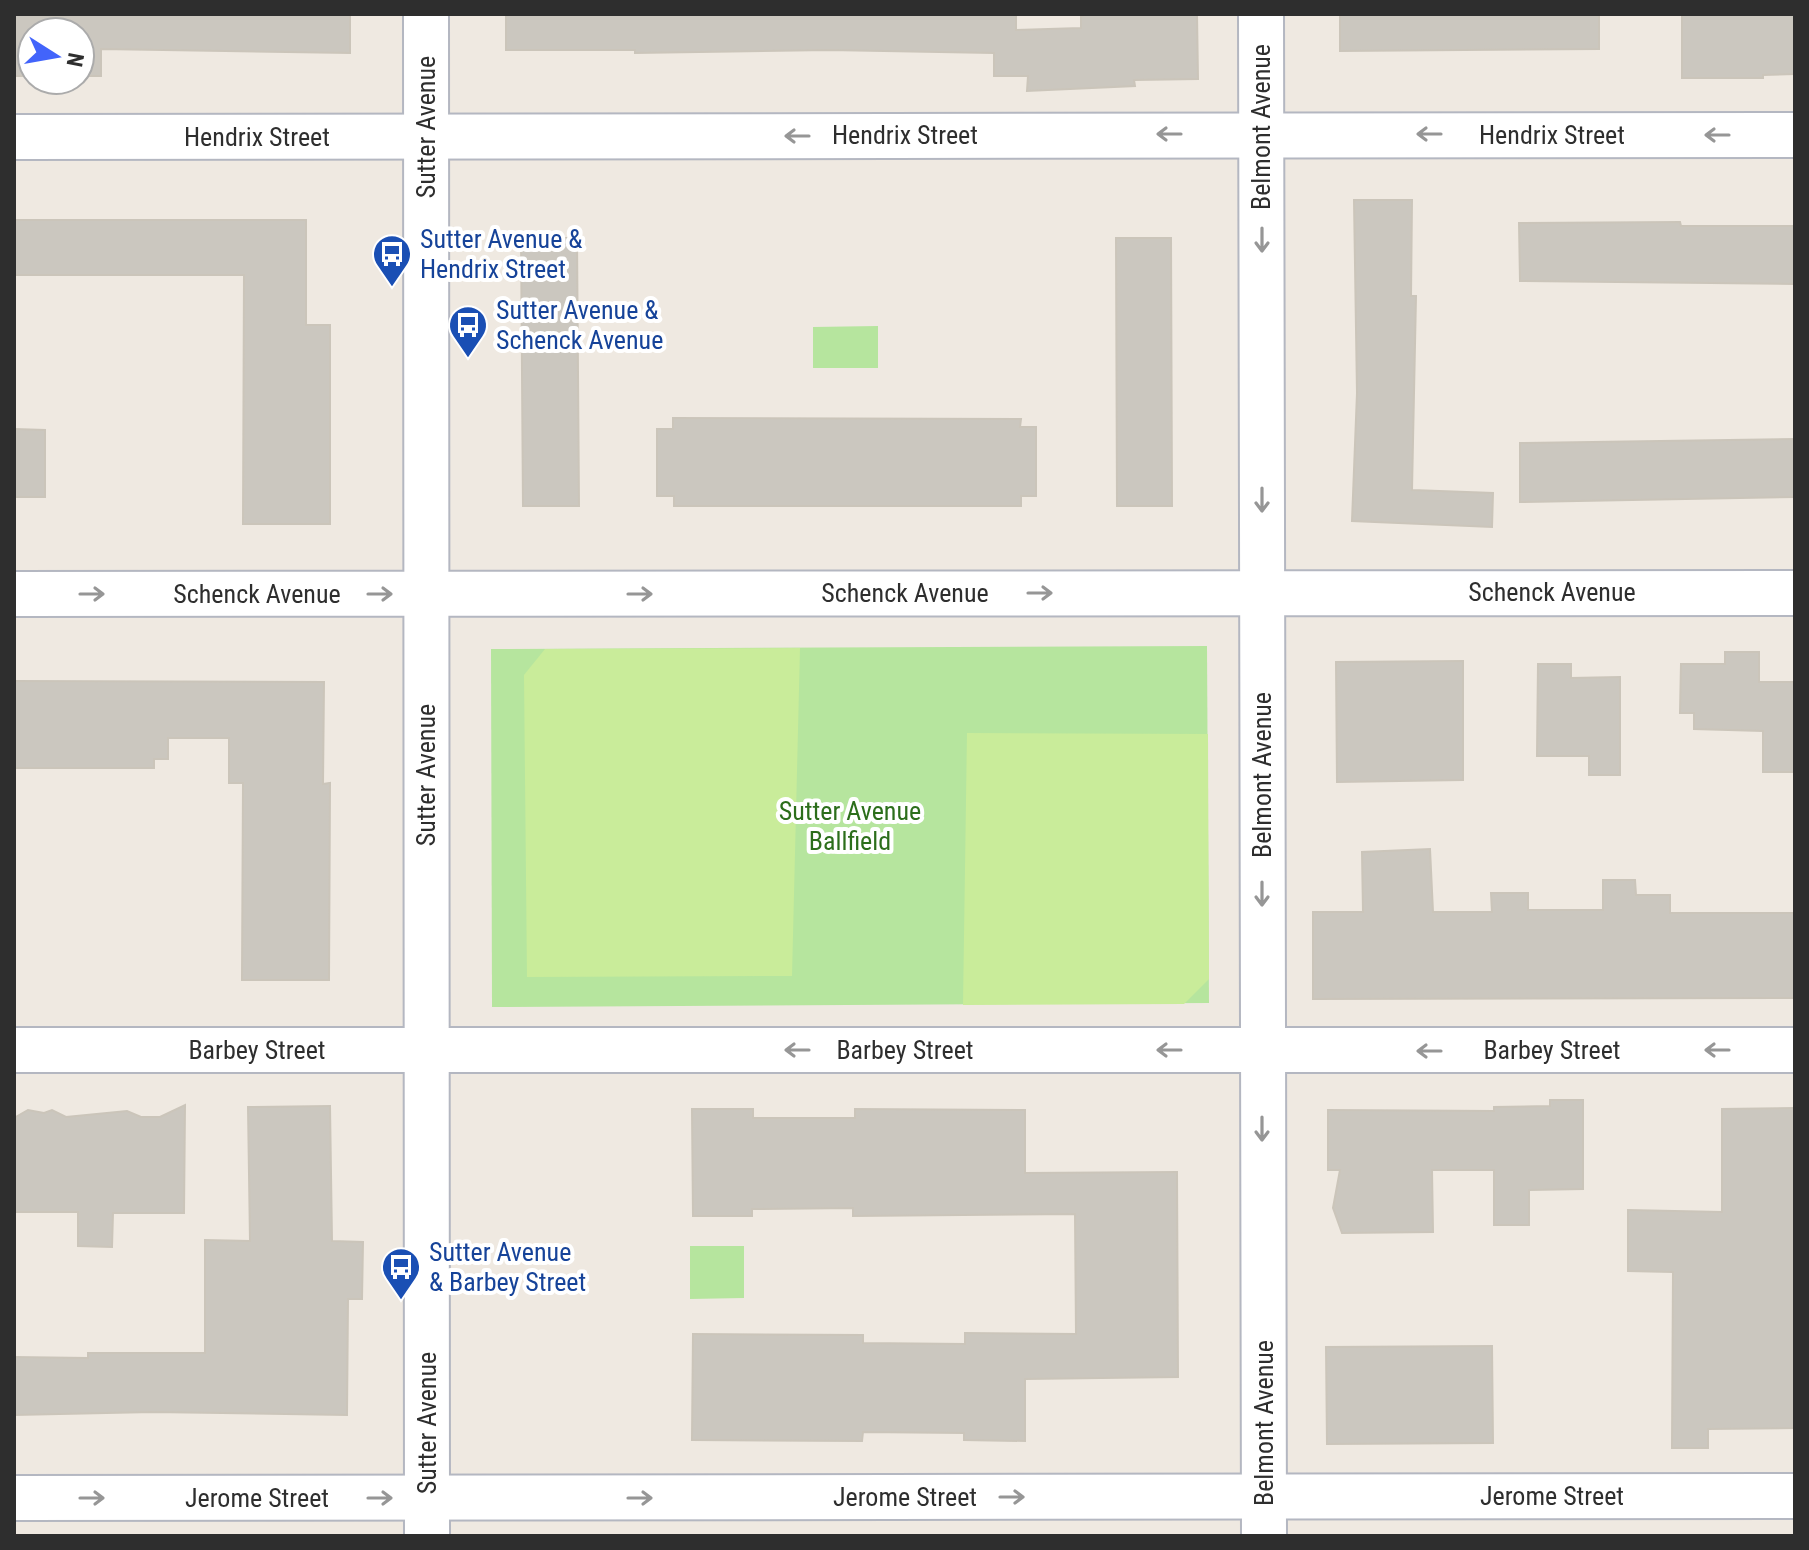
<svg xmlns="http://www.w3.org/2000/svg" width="1809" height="1550" viewBox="0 0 1809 1550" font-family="'Roboto Condensed',sans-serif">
	<rect width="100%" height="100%" fill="#efe9e1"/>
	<g fill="#b6e59e">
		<polygon points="878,326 878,368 813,368 813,327"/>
		<polygon points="1207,646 1209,1003 492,1007 491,649"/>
		<polygon points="690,1246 744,1246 744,1298 690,1299"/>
	</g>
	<g fill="#c9ec9a">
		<polygon points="800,648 792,976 527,977 524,675 545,649"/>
		<polygon points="967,733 1208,734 1209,979 1184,1004 963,1005"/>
	</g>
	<g fill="#cbc7bf" stroke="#cbc5ba" stroke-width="2">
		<polygon points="14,14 350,14 350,53 101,49 101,76 80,76 80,32 32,32 32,76 14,76"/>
		<polygon points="506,14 1016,14 1016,30 1081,28 1081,16 1090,14 1197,14 1198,79 1134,80 1135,86 1027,91 1028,76 994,76 994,53 829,50 635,53 635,50 506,50"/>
		<polygon points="1340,14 1599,14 1599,49 1340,51"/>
		<polygon points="1682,14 1795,14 1795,74 1763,75 1763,78 1682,78"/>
		<polygon points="1354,200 1412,200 1411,296 1416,296 1412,490 1493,493 1492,527 1352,521 1357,393"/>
		<polygon points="14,220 306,220 306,325 330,325 330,524 243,524 244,275 14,275"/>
		<polygon points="1680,222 1681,226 1795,226 1795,284 1520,281 1519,223"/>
		<polygon points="521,238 577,238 579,506 523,506"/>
		<polygon points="1116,238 1171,238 1172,506 1117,506"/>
		<polygon points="673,418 1021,419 1020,427 1036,427 1036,496 1021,496 1021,506 674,506 674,496 657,496 657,429 673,429"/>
		<polygon points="14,429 45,430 45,497 14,497"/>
		<polygon points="1795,439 1795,497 1520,502 1520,443"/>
		<polygon points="1725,652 1759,652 1759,682 1795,682 1795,772 1763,772 1763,731 1694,729 1694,713 1680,713 1681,664 1725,664"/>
		<polygon points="1463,661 1463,780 1337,782 1336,662"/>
		<polygon points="1538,664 1571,664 1571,678 1620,677 1620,775 1589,775 1589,756 1537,756"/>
		<polygon points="14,681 324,682 323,784 330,783 329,980 242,980 243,783 229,783 229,738 168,738 168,759 154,759 154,768 14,768"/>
		<polygon points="1430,849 1433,912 1492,912 1491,893 1528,893 1528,910 1603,910 1603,880 1635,880 1636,895 1670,895 1670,913 1795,913 1795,998 1313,999 1313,912 1363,912 1362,852"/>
		<polygon points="1550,1100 1583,1100 1583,1189 1529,1190 1529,1225 1494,1225 1494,1170 1432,1170 1433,1232 1342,1233 1333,1208 1340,1170 1328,1170 1328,1110 1494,1111 1494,1107 1550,1106"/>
		<polygon points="185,1105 184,1213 113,1213 112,1247 78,1246 78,1212 14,1212 14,1118 28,1110 44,1113 52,1110 66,1117 127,1111 141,1117 160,1117"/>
		<polygon points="330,1106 332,1241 363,1242 362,1299 348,1299 347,1415 153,1412 14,1415 14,1357 88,1358 88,1353 205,1353 205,1240 250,1241 248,1107"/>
		<polygon points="1795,1108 1795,1428 1708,1429 1708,1448 1672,1448 1673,1272 1628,1271 1628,1210 1722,1212 1722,1109"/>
		<polygon points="692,1109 753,1109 753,1118 855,1118 855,1109 1025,1110 1025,1173 1177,1172 1178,1377 1025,1379 1025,1441 964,1440 964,1433 863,1432 862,1441 692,1440 693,1334 863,1335 863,1343 965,1344 965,1333 1076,1334 1075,1214 853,1216 853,1208 752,1209 752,1216 693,1216"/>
		<polygon points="1492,1346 1493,1443 1327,1444 1326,1347"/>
	</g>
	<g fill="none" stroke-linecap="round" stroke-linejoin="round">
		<g stroke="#b4b7c1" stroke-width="48">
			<g id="minor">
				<polyline points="426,14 427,1536"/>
				<polyline points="1261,14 1264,1536"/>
				<polyline points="14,137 1795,135"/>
				<polyline points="14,594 1795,593"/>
				<polyline points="14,1050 1795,1050"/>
				<polyline points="14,1498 1795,1496"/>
			</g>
		</g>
		<use href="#minor" stroke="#fff" stroke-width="44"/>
	</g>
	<defs><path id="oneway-shaft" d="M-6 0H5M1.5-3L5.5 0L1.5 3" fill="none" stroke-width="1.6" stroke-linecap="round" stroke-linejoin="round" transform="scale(2)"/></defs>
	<g stroke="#969696">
		<use href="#oneway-shaft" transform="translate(1169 134) rotate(180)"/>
		<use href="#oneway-shaft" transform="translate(1429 134) rotate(-180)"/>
		<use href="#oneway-shaft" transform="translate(1717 135) rotate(-180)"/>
		<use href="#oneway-shaft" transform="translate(797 136) rotate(180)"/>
		<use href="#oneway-shaft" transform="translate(1262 240) rotate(90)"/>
		<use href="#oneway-shaft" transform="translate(1262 500) rotate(90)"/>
		<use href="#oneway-shaft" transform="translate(1040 593)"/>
		<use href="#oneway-shaft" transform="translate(92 594)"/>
		<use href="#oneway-shaft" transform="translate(380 594)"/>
		<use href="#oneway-shaft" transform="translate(640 594)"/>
		<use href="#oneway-shaft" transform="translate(1262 894) rotate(90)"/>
		<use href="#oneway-shaft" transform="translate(797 1050) rotate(-180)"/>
		<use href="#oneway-shaft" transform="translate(1169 1050) rotate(-180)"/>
		<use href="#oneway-shaft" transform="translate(1717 1050) rotate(180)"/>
		<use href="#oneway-shaft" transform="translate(1429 1051) rotate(180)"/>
		<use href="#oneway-shaft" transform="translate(1262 1129) rotate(90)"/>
		<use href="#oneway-shaft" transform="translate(1012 1497)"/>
		<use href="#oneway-shaft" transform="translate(92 1498)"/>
		<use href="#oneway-shaft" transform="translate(380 1498)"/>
		<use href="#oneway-shaft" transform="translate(640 1498)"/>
	</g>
	<defs>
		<g id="bus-pin" transform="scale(2)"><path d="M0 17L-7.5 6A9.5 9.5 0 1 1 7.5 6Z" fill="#1a4fb4" stroke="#fff"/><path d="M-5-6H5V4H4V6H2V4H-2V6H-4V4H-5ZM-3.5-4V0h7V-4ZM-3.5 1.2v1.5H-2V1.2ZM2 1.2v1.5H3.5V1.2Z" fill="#fff"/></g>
	</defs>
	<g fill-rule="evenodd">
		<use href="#bus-pin" x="392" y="254"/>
		<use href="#bus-pin" x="468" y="325"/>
		<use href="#bus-pin" x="401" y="1267"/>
	</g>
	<g text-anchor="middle" stroke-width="8" stroke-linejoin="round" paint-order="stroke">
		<g font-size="26" fill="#2e2e2e" stroke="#fff">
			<text transform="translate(426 127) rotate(-90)" y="9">Sutter Avenue</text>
			<text transform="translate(1261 127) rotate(-90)" y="9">Belmont Avenue</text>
			<text x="905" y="144">Hendrix Street</text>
			<text x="1552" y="144">Hendrix Street</text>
			<text x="257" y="146">Hendrix Street</text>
			<text x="1552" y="601">Schenck Avenue</text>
			<text x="905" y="602">Schenck Avenue</text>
			<text x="257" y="603">Schenck Avenue</text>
			<text transform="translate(426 775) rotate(-90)" y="9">Sutter Avenue</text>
			<text transform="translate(1262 775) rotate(-90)" y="9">Belmont Avenue</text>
			<text x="257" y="1059">Barbey Street</text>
			<text x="905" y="1059">Barbey Street</text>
			<text x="1552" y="1059">Barbey Street</text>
			<text transform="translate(427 1423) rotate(-90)" y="9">Sutter Avenue</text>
			<text transform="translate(1264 1423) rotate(-90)" y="9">Belmont Avenue</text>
			<text x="1552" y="1505">Jerome Street</text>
			<text x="905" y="1506">Jerome Street</text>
			<text x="257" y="1507">Jerome Street</text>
		</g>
		<g font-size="26" fill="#164399" stroke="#fff" text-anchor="start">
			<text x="420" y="248">Sutter Avenue &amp;<tspan x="420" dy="30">Hendrix Street</tspan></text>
			<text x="496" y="319">Sutter Avenue &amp;<tspan x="496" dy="30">Schenck Avenue</tspan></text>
			<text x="429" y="1261">Sutter Avenue<tspan x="429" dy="30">&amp; Barbey Street</tspan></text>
		</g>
		<g font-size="26" fill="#2c6e1b" stroke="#fff">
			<text x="850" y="820">Sutter Avenue<tspan x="850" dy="30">Ballfield</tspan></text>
		</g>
	</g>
	<rect width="1809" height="1550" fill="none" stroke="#2e2e2e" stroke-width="32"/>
	<g transform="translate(56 56) rotate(101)"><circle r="38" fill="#ffffff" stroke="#ababab" stroke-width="2"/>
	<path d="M0-6L14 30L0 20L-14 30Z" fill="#4264fb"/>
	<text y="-12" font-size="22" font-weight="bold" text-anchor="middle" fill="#2e2e2e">N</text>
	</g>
</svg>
